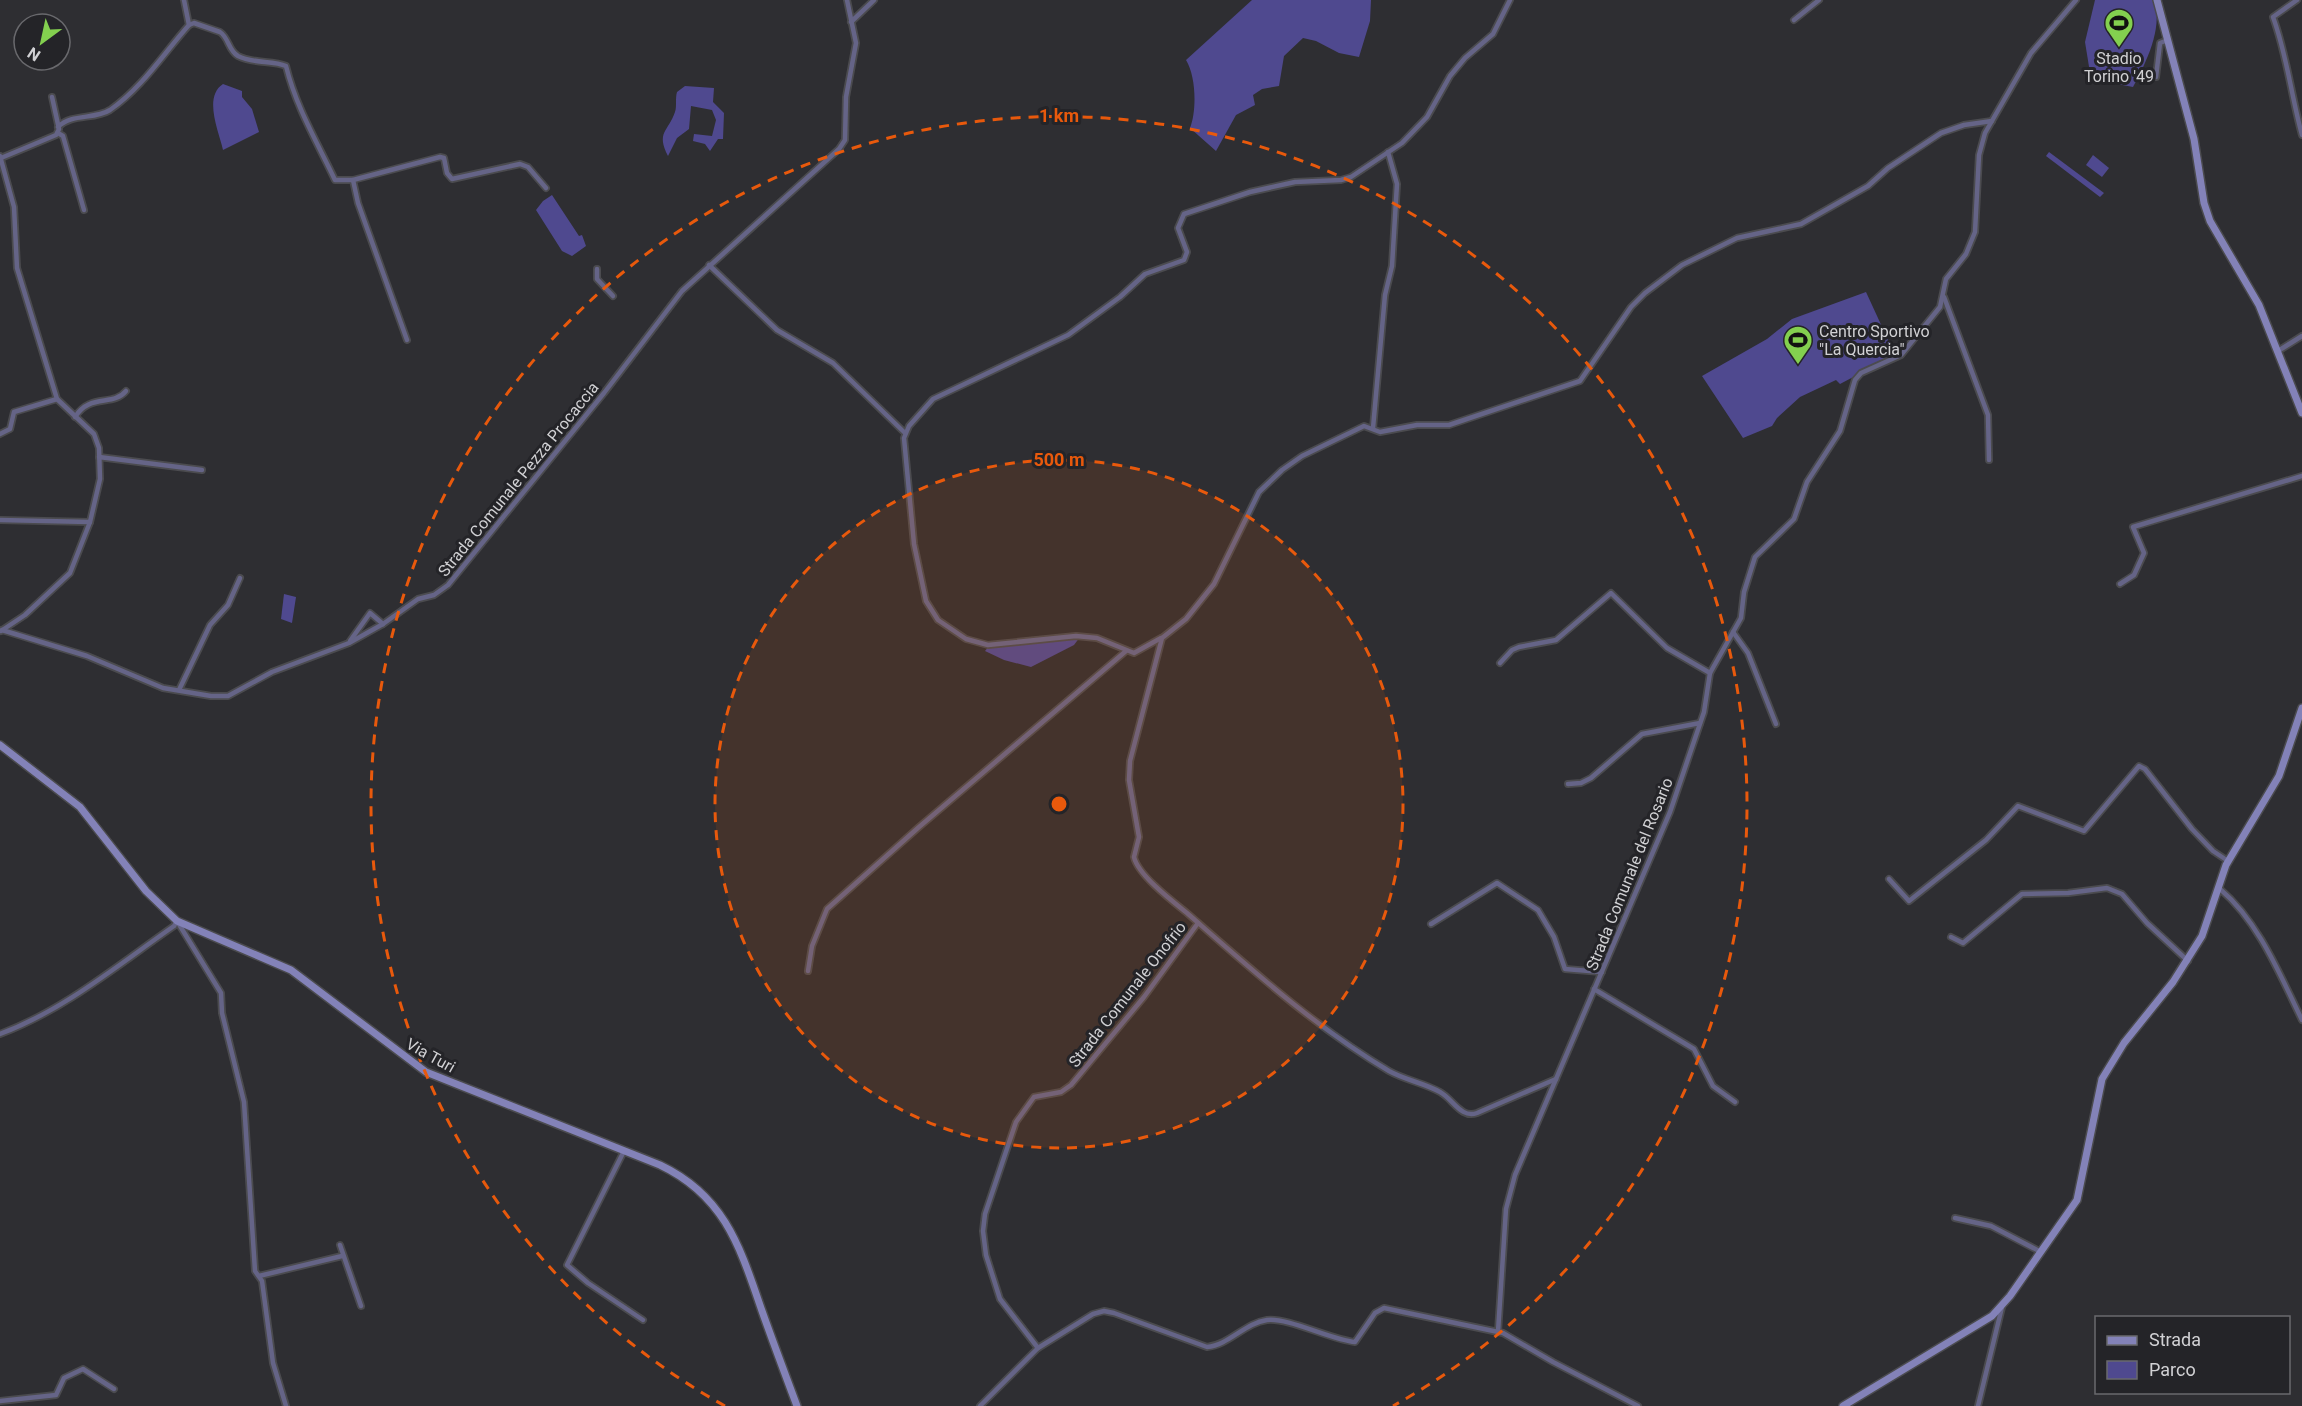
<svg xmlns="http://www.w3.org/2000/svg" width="2302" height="1406" viewBox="0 0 2302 1406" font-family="Roboto,sans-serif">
	<rect width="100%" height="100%" fill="#2e2e32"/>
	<g fill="#4f498f">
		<path d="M1252,0H1371L1370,21L1359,57L1339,53L1316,41L1303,38L1284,56L1279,86L1262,89L1253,95L1255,105L1236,115L1216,151L1190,128C1197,110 1196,76 1186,60Z"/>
		<path d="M2095,0H2155C2162,31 2147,60 2133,87L2091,79L2085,42Z"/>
		<path d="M223,84L242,91V97L252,109L259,132L223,150C219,132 203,97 223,84Z"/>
		<path d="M685,86L714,88L713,102L724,113L723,139H718L710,151L705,144L693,141L694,134L712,136L716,120L712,110L691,106L689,129L677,138L668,156C656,132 668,132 675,112C677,106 675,99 677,92Z"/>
		<polygon points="2049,152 2104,193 2100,197 2046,156"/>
		<polygon points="2093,155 2109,168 2102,177 2086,165"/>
		<polygon points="552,195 579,236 582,235 586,246 572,256 562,251 536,210 543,201"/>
		<polygon points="1866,292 1895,355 1840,384 1836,380 1800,397 1777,418 1772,426 1743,438 1702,376 1767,339 1792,319"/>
		<polygon points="284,594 296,597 292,623 281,619"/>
		<polygon points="1065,636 1080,637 1074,645 1031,667 1004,660 985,651 989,646 1002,646"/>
	</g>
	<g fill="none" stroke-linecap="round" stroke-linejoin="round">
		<g stroke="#4b4b4f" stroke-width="8">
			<g id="street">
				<path d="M2297,0L2273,17C2287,55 2291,95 2302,135"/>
				<polyline points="1794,20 1819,0"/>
				<polyline points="851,22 874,0"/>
				<path d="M189,25L194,23L220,32C229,38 228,50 238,56C253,64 273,60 286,66C296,107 317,142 335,180H353L440,157L444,158L447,173L452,179L520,164L528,167L546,188"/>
				<polyline points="2156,77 2160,43 2168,40"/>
				<path d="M58,127C72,113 94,120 110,110C142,88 164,53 189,25L184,0"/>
				<polyline points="58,133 63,136 84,210"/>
				<polyline points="0,156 14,207 17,268 57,399 94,434 99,448 100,479 90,522 70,573 25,615 1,631"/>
				<polyline points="1,158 56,135 59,129 52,97"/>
				<polyline points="353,180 358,203 407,340"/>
				<polyline points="709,265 777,330 833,363 905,433"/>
				<polyline points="597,269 597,279 613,296"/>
				<polyline points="1944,297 1988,415 1989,460"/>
				<polyline points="2278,351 2302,336"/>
				<path d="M75,417C90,393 113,407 126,391"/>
				<polyline points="1373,428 1385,295 1392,266 1397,184 1388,152"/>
				<polyline points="0,434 10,429 14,412 57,399"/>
				<polyline points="99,457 202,470"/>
				<polyline points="0,520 90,522"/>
				<polyline points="2120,584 2134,575 2144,553 2133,527 2302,476"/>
				<polyline points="2,630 87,656 163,688 211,696 228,696 272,672 349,643 383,624 418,599 434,595 448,585 604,393 682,291 839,149 845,140 846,97 856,43 847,0"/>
				<polyline points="1733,632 1748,653 1776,724"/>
				<polyline points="1161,638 1134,653 1097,638 1076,636 988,645 966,639 938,620 926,601 914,544 904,438 909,426 933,399 1068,335 1120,297 1145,274 1184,260 1187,252 1178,228 1184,214 1250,192 1295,182 1341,180 1351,177 1402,143 1427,117 1450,76 1465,58 1493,34 1510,0"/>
				<polyline points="350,641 370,613 383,624"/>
				<polyline points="1500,663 1512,650 1519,647 1556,640 1611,593 1667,648 1710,673"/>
				<polyline points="179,690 210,625 228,605 240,578"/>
				<polyline points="1568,784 1581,783 1591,778 1642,734 1700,723"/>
				<polyline points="1889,879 1909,901 1986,840 2018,806 2084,831 2139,766 2145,769 2192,829 2213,851 2228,861"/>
				<path d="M2220,889C2259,922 2280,975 2302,1020"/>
				<polyline points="1431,924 1497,883 1538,910 1554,937 1565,969 1602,972"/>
				<polyline points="1951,937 1963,943 2022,894 2068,893 2107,888 2122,894 2147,923 2188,961"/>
				<polyline points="808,971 812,946 827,909 919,827 1126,651"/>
				<polyline points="1594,989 1694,1049 1713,1086 1735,1102"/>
				<path d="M0,1034C64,1010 118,965 174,926L177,921L221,993L222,1013L244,1102L255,1271L262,1281L273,1363L286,1406"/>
				<path d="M1556,1079L1477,1113C1461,1119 1453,1099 1440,1092C1424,1083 1405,1080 1389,1071C1315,1027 1251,969 1187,913C1172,901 1138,875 1134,857L1139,837L1129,780L1130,761L1162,638L1186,619L1214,584L1259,492L1282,470L1302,456L1364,426L1380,432L1417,425H1449L1580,381L1631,307L1645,293L1682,265L1737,238L1801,224L1868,186L1888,168L1941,133L1964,125L1992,121"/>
				<polyline points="624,1151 567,1265 588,1283 643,1320"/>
				<polyline points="1955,1218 1991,1226 2041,1252"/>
				<polyline points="340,1245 361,1306"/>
				<polyline points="259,1276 342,1256"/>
				<polyline points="1498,1332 1506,1209 1515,1175 1670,812 1704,712 1710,673 1741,618 1744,592 1755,557 1794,519 1807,482 1840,431 1855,380 1861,373 1901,355 1940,307 1946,279 1966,254 1975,232 1979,155 1985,133 2031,53 2076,0"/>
				<polyline points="1038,1348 1000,1299 986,1255 983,1231 985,1214 1016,1122 1034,1097 1061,1092 1071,1085 1144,997 1198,923"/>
				<polyline points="0,1401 56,1395 64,1378 83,1369 114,1389"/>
				<path d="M980,1406L1038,1348L1093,1314L1104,1311L1114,1313L1207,1347C1229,1345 1245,1323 1267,1320C1287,1317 1332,1340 1355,1342L1375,1313L1384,1308L1503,1333L1553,1362L1638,1406"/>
				<polyline points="1978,1406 2002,1307"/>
			</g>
		</g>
		<g stroke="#4b4b4f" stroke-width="10">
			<g id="secondary">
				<polyline points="2157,0 2194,139 2204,203 2210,221 2259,305 2302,413"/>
				<path d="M0,745L80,807L146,891L177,921L291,970L426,1072L660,1165C725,1196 740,1247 762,1311C773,1342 785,1374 797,1406"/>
				<polyline points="1843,1406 1992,1316 2010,1296 2077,1200 2102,1079 2124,1043 2173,982 2202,936 2226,865 2279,776 2302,708"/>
			</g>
		</g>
		<use href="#street" stroke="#656487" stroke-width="4.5"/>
		<use href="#secondary" stroke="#8382b8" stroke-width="7"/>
	</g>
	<circle cx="1059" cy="804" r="344" fill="#e8590c" fill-opacity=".12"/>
	<g fill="none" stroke="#e8590c" stroke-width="3" stroke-dasharray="10 8">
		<circle cx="1059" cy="804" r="344"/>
		<path d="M725 1406A688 688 0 1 1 1393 1406"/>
	</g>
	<defs>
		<g id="stadium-pin" transform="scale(1.5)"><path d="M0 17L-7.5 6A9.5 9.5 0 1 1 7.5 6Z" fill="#83d04f" stroke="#242428"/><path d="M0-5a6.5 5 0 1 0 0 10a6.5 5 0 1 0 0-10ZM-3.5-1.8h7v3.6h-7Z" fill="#111"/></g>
	</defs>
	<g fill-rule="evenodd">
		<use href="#stadium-pin" x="2119" y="23"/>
		<use href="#stadium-pin" x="1798" y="340"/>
	</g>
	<g text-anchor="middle" stroke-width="6" stroke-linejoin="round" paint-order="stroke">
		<g font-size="16" fill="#d1d1d4" stroke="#242428">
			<text x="2119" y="64">Stadio<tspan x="2119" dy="18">Torino '49</tspan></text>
			<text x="1819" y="337" text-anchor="start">Centro Sportivo<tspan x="1819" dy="18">"La Quercia"</tspan></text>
		</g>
		<g font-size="16" fill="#d1d1d4" stroke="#242428">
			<text transform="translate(518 479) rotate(-51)" y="6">Strada Comunale Pezza Procaccia</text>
			<text transform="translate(1629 874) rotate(-68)" y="6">Strada Comunale del Rosario</text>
			<text transform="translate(1127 994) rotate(-52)" y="6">Strada Comunale Onofrio</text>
			<text transform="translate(431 1055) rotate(29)" y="6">Via Turi</text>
		</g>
	</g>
	<circle cx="1059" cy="804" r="9" fill="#e8590c" stroke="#242428" stroke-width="3"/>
	<g font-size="18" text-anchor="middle" font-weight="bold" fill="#e8590c" stroke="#242428" stroke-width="6" stroke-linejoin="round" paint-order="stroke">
		<text x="1059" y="122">1 km</text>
		<text x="1059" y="466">500 m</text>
	</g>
	<rect x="2095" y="1316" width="195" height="78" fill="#242428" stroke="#69696d" stroke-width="1.5"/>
	<rect x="2107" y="1336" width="30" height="9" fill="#8382b8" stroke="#69696d" stroke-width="1.5"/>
	<text x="2149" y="1346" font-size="18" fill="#d1d1d4">Strada</text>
	<rect x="2107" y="1361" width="30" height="18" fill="#4f498f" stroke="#69696d" stroke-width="1.5"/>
	<text x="2149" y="1376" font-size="18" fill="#d1d1d4">Parco</text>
	<g transform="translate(42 42) rotate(213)"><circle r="28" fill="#242428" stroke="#69696d" stroke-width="1.5"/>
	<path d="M0-4.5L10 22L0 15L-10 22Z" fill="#83d04f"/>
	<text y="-9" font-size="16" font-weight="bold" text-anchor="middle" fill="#d1d1d4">N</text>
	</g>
</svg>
